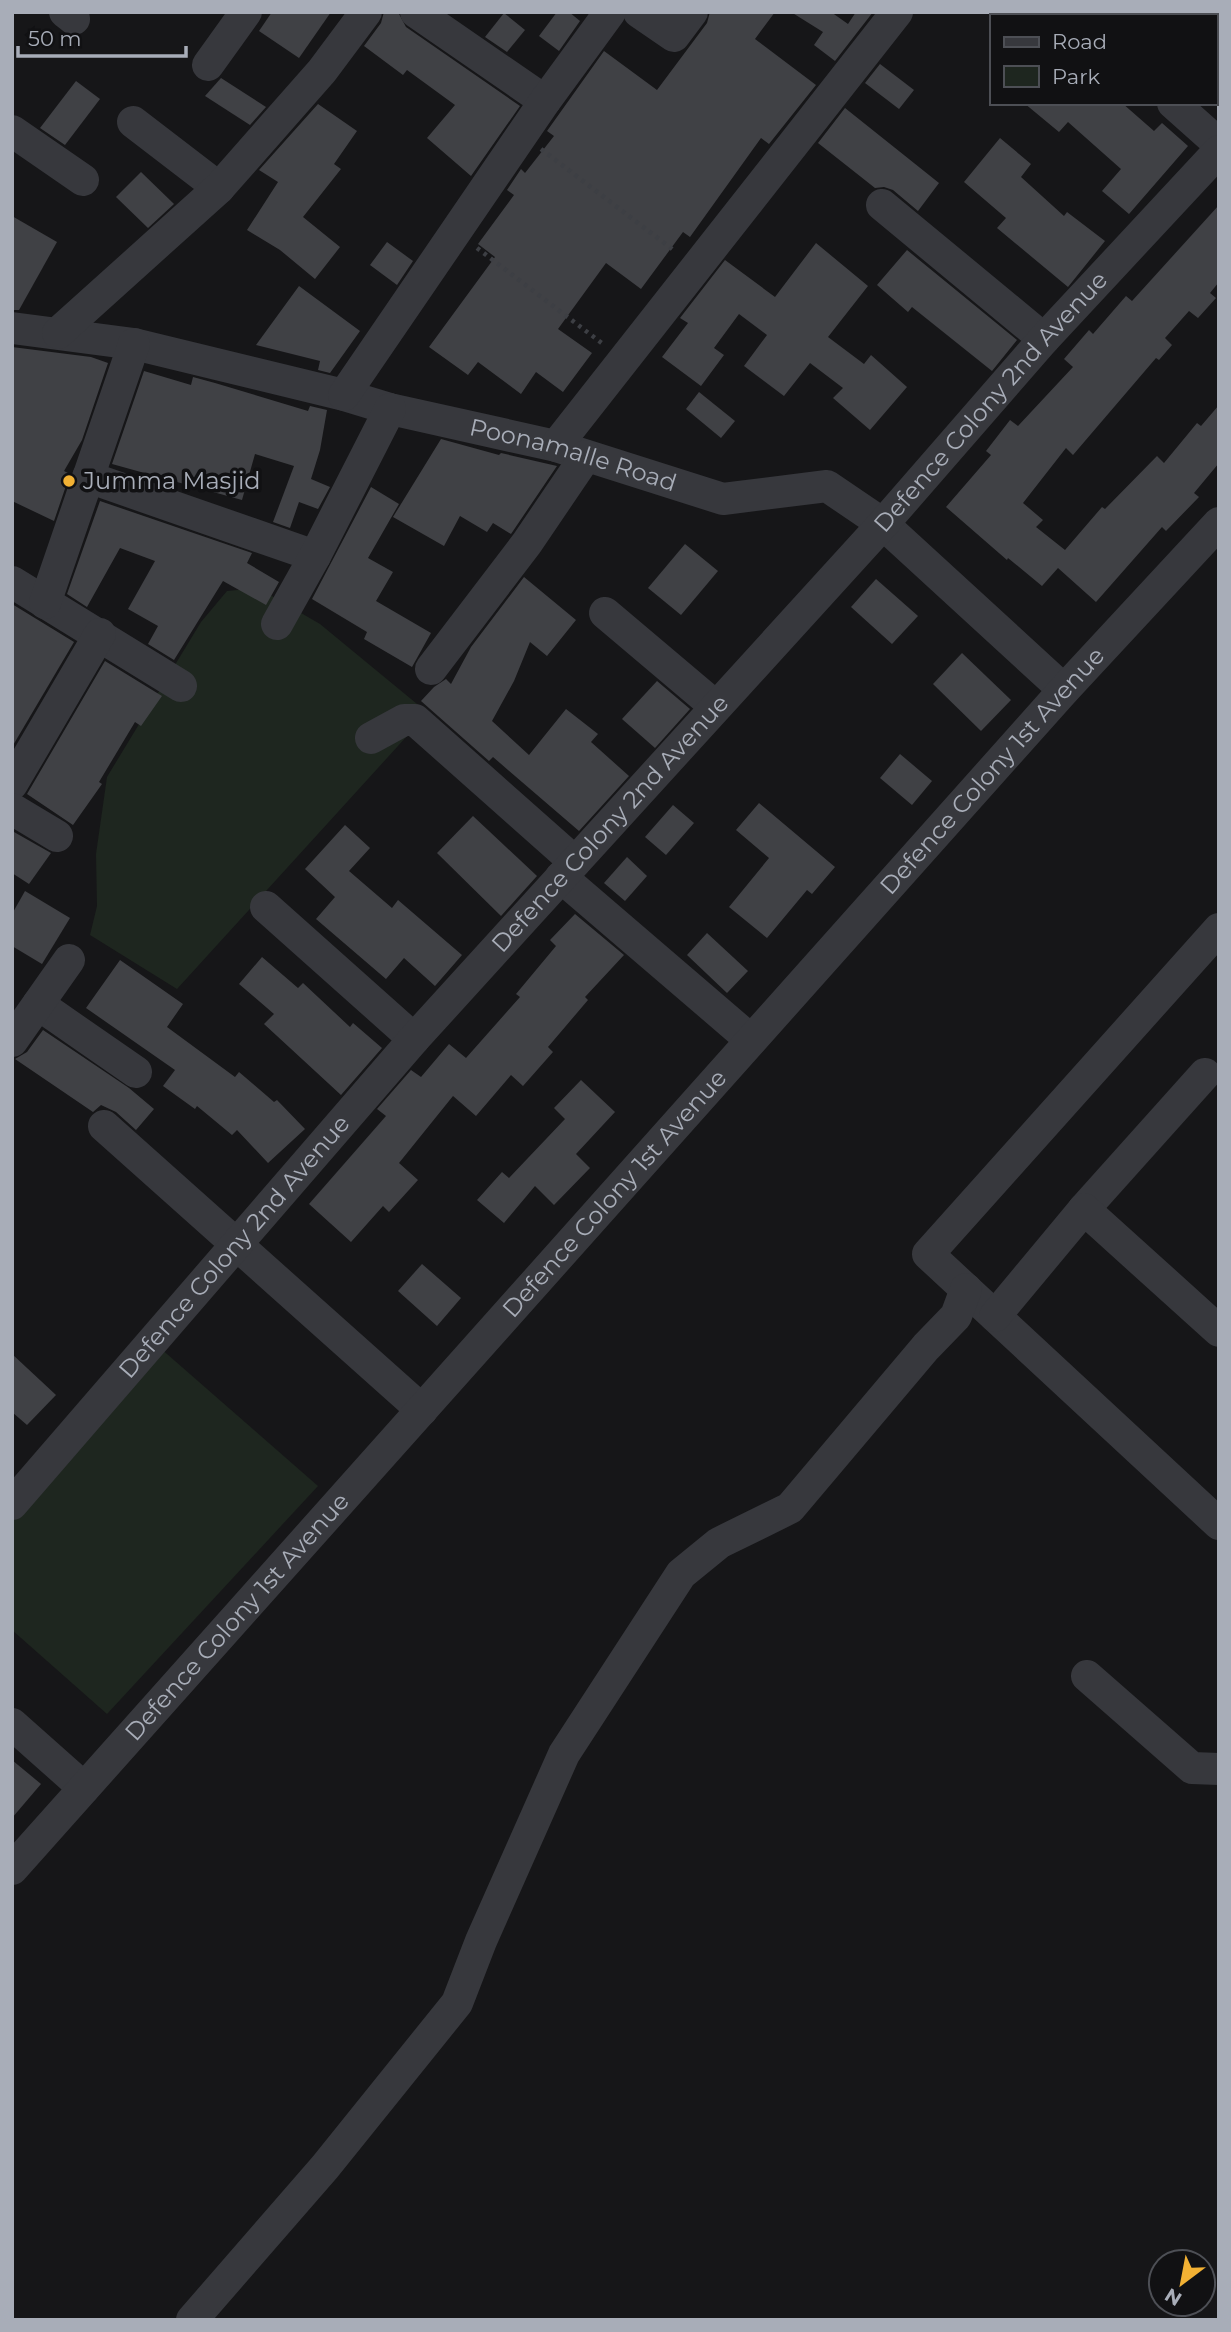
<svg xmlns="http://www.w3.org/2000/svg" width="1231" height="2332" viewBox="0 0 1231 2332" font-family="Montserrat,sans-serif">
	<rect width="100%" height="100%" fill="#161618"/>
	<g fill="#1e261f">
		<polygon points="258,588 320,624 428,713 177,989 90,935 97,906 96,854 107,777 201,622 227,591"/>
		<polygon points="159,1347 318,1486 107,1714 12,1630 12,1514"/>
	</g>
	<g fill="#404145">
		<polygon points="272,12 331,12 299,58 259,31"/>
		<polygon points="384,12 398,12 406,27 520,106 471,176 427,138 455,105 407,70 403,75 364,46 381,23"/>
		<polygon points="557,12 569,12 580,21 559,51 539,36"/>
		<polygon points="710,12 775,12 755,39 816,85 769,144 761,138 690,237 683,232 641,289 606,263 558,329 592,353 563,392 536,372 521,394 478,362 468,375 429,347 495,257 478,244 514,195 507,190 521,169 525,173 554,136 547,131 604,51 657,90 707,23"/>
		<polygon points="791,12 831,12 848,24 856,12 873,12 835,61 814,45 823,32"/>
		<polygon points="504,13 525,30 507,52 485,37"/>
		<polygon points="880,64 914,90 899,109 865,83"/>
		<polygon points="221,78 266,107 250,125 205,96"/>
		<polygon points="76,81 100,99 65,145 40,128"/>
		<polygon points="1024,103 1122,103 1154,131 1162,123 1188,146 1129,214 1102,191 1121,169 1068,122 1059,132"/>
		<polygon points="318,104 357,131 334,164 341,169 303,217 340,247 315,279 280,250 247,230 278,182 259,170"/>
		<polygon points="845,108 939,183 918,211 893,190 884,187 875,188 818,143"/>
		<polygon points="1000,138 1031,164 1021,177 1064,216 1067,212 1105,241 1068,287 997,228 1006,218 964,182"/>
		<polygon points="141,172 174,204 148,228 116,197"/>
		<polygon points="1219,205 1219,282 1210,293 1216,298 1198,318 1189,311 1165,338 1172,345 1159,360 1156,358 1073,455 1066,448 1023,503 1043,520 1036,527 1065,550 1102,507 1105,509 1157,456 1164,463 1197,423 1201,426 1219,405 1219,463 1194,493 1199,497 1166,531 1162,527 1096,602 1058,568 1042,586 1008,558 1007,560 946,507 991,455 986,451 1010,420 1018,426 1073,367 1064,359 1089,330 1093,334 1126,296 1132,301"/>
		<polygon points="12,216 57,242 19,310 12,310"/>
		<polygon points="387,242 413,261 397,285 370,265"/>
		<polygon points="816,243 868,286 828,337 864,364 871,355 907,387 870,430 833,398 843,388 810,363 784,396 744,366 767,335 739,314 714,348 724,355 701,386 662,357 688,323 680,318 725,260 775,297"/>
		<polygon points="907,250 1017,340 992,371 912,307 908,312 877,285"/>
		<polygon points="299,286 360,331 330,373 318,370 320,361 256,345"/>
		<polygon points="12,347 91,357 108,363 82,440 64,471 70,474 54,521 12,501"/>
		<polygon points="144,371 191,385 193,377 215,383 308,411 310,406 327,410 320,450 311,479 330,487 318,509 299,502 290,528 273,522 294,466 255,454 242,500 112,464"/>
		<polygon points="699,392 735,421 721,438 686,409"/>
		<polygon points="441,439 499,455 501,453 557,466 511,534 493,523 487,532 460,516 444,546 393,517"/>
		<polygon points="371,487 399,504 368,558 393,572 376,601 431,633 412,667 364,639 367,632 312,599"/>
		<polygon points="100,501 252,553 247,563 279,582 266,605 223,581 174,660 148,644 158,626 128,609 155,561 120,548 87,607 67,594"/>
		<polygon points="685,544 718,571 681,615 648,588"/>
		<polygon points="524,577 576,620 547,656 530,642 514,681 492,721 529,755 566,709 598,734 591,742 629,776 579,831 493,757 489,761 421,701 434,687 446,679 451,684 471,647"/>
		<polygon points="876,579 918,616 892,644 851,607"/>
		<polygon points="12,604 74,642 12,747"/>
		<polygon points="962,653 1011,700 981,731 933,684"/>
		<polygon points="105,661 162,696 141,726 135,722 99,782 102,784 73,825 27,794"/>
		<polygon points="657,681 690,709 655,748 622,719"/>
		<polygon points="900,754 932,781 912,805 880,778"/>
		<polygon points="759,803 835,867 812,894 807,890 767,938 729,907 769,858 736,830"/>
		<polygon points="673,805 694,823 666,855 645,837"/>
		<polygon points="473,816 537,876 501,916 437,853"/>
		<polygon points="345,825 370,848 349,871 392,908 398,900 462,955 435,986 404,958 386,979 316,919 335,897 305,869"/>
		<polygon points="14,832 51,853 29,884 12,873"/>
		<polygon points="627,857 647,876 625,901 604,883"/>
		<polygon points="25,891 70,918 42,964 12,946 12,914"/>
		<polygon points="575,914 624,955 585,997 588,1000 548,1047 553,1052 523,1086 511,1075 476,1116 453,1096 399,1163 418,1180 389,1212 383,1206 351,1242 309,1204 386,1116 377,1109 411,1070 421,1077 449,1044 466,1058 520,997 516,994 556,946 550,940"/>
		<polygon points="707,933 748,971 727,993 687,955"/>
		<polygon points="262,957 298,988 303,983 350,1027 353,1023 382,1048 341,1095 264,1024 274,1014 239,984"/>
		<polygon points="120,960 183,1004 167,1027 235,1077 239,1072 274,1102 277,1100 305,1129 268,1163 237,1130 232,1135 197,1106 195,1109 163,1086 175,1070 86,1008"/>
		<polygon points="43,1030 129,1088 154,1109 136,1130 116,1112 101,1105 93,1112 15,1059 27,1052"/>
		<polygon points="581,1080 615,1112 576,1154 590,1168 554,1205 535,1186 504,1223 477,1200 502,1172 509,1178 565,1119 554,1108"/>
		<polygon points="422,1264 461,1298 437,1326 398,1291"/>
		<polygon points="12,1354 56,1395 27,1425 12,1412"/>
		<polygon points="12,1760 41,1784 12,1818"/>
	</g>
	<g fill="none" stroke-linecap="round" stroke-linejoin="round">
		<g stroke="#3d3f44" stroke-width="4.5" stroke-dasharray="3.5 5" stroke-linecap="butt">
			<polyline points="541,149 676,252"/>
			<polyline points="477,248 603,344"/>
		</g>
		<g stroke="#37383d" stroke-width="32">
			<polyline points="65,12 74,19"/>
			<polyline points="416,12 545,101"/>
			<polyline points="639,12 674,36 692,12"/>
			<polyline points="1073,12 1076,16"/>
			<polyline points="208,65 246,12"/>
			<polyline points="1173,103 1219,144"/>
			<polyline points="133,122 219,188"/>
			<polyline points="12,131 83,180"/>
			<polyline points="882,205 1044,339"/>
			<path id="s1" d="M12,328L134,344L344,395L390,409L556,446L723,499L827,486L883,524L1064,690"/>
			<polyline points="58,333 219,188 322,71 366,12"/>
			<polyline points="344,395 545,101 610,12"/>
			<polyline points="556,446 897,12"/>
			<polyline points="88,477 315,556"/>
			<polyline points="12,582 181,686"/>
			<polyline points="45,603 134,344"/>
			<polyline points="605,613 715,706"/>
			<polyline points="277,624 315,556 390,409"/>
			<polyline points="431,669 527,543 586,456"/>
			<polyline points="371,738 404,720 415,720 575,862"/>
			<polyline points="12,784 100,634"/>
			<polyline points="12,809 57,836"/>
			<polyline points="561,877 751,1040"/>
			<polyline points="266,907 414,1039"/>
			<polyline points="1219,929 928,1254 1219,1524"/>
			<polyline points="38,1004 136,1072"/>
			<polyline points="12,1041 69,960"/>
			<polyline points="104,1126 422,1410"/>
			<polyline points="1084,1209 1205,1074"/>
			<polyline points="995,1316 1084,1209 1219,1331"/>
			<path id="s2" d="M12,1504L414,1039L883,524L1044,339L1219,151"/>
			<polyline points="1087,1676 1192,1768 1219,1769"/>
			<polyline points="12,1724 84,1788"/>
			<path id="s3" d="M12,1869L1064,690L1219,523"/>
			<polyline points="192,2320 325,2167 457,2003 481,1941 564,1754 681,1574 719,1543 790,1508 926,1347 956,1316 966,1289"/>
		</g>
	</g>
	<circle fill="#f2b134" stroke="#111113" stroke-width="2.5" cx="69" cy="481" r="7"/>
	<g text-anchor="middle" stroke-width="7" stroke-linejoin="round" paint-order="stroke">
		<g font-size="24" fill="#a8adb8" stroke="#111113">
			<text dy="8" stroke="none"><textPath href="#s2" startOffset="1474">Defence Colony 2nd Avenue</textPath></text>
			<text dy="8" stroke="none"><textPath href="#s1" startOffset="576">Poonamalle Road</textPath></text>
			<text dy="8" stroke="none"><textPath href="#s3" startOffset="1472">Defence Colony 1st Avenue</textPath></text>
			<text dy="8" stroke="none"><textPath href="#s2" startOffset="906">Defence Colony 2nd Avenue</textPath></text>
			<text dy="8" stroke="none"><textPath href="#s3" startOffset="905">Defence Colony 1st Avenue</textPath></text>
			<text dy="8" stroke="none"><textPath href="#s2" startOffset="340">Defence Colony 2nd Avenue</textPath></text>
			<text dy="8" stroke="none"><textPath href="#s3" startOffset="338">Defence Colony 1st Avenue</textPath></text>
		</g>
		<g font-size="24" fill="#a8adb8" stroke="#111113" text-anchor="start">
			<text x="83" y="489">Jumma Masjid</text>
		</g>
	</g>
	<rect width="1231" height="2332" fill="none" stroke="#a8adb8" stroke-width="28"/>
	<rect x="990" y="14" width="228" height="91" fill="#111113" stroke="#4d4f55" stroke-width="2"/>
	<rect x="1004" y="37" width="35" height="10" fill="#37383d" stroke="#4d4f55" stroke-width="2"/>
	<text x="1052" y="49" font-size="21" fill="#a8adb8">Road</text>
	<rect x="1004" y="66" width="35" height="21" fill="#1e261f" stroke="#4d4f55" stroke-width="2"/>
	<text x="1052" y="84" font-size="21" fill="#a8adb8">Park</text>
	<g transform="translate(1182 2283) rotate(212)"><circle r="33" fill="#111113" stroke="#4d4f55" stroke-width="2"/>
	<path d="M0-5L12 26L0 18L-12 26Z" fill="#f2b134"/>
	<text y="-10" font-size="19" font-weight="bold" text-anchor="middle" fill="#a8adb8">N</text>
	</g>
	<path d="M18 46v10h168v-10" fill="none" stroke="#a8adb8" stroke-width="3.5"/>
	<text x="28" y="46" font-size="21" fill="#a8adb8" stroke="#111113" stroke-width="5" paint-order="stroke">50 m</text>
</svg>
